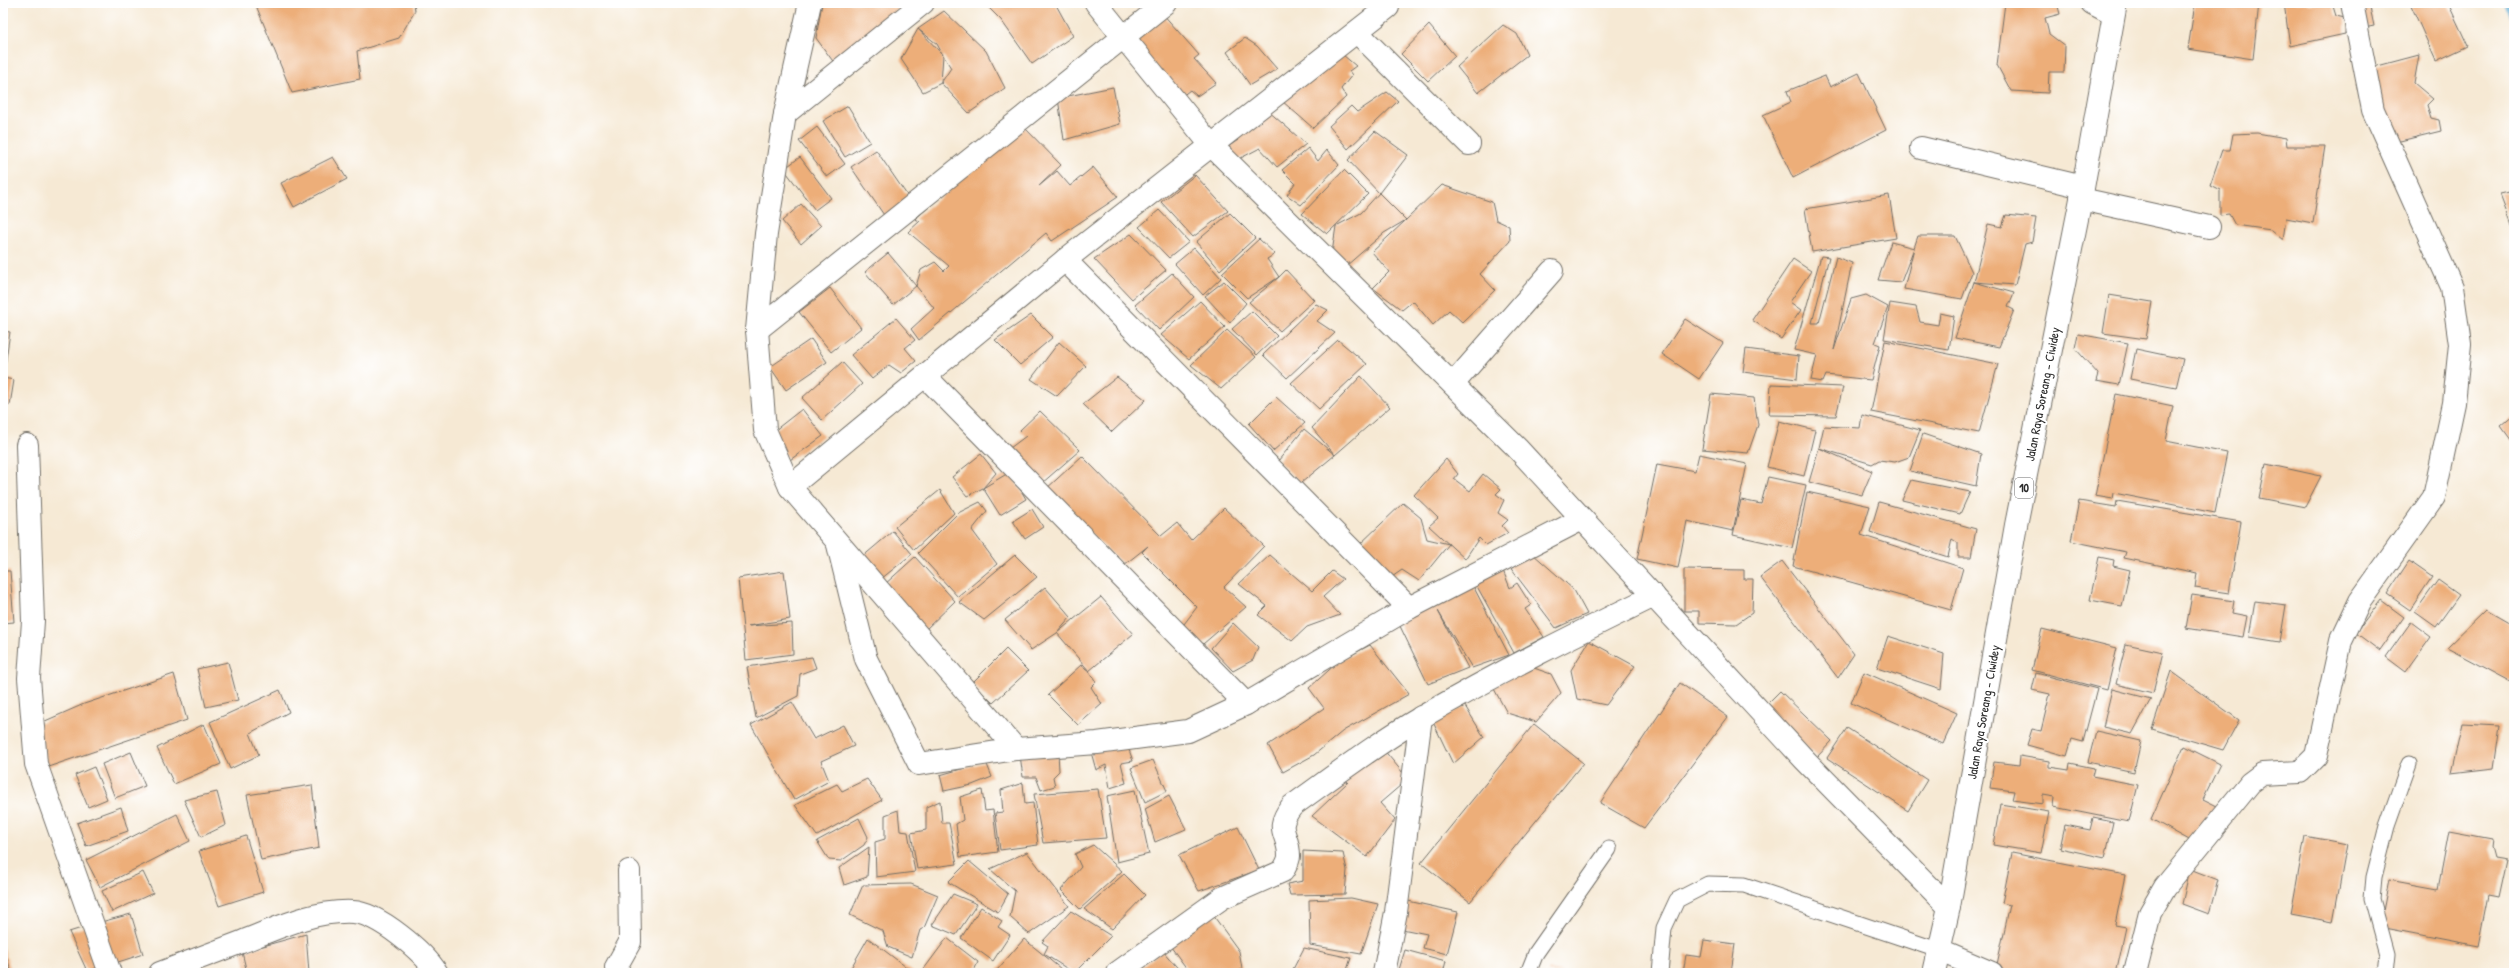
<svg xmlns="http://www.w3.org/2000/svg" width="2517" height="976" viewBox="0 0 2517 976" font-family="'Patrick Hand',sans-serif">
	<rect width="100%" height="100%" fill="#fff"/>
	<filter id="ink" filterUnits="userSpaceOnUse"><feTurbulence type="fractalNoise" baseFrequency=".025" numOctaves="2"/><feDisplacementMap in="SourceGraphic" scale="8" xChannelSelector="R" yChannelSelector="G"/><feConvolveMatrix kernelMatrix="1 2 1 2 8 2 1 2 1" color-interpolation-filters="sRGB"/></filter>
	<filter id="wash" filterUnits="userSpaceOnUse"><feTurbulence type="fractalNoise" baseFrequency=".012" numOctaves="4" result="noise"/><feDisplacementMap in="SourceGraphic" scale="16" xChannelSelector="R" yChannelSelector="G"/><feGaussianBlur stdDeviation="0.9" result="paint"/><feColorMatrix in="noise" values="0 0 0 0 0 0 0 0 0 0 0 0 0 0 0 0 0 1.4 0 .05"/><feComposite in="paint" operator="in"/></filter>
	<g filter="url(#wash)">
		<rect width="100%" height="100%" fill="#f6e9d4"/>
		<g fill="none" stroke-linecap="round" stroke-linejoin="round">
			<polyline stroke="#58abd3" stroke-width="11" points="2510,3 2514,14"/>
		</g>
		<g id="blocks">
			<g fill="#edae79" fill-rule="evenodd">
				<polygon points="255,3 414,3 415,11 399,38 357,51 360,79 292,93"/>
				<polygon points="822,3 906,3 835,64 816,38"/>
				<polygon points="984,3 1055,3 1073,36 1032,64 1001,20"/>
				<polygon points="2005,3 2057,3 2060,14 2045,18 2049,34 2065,46 2064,72 2049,72 2048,93 2011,91 1997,65"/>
				<polygon points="2195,3 2259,3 2253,59 2188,49"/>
				<polygon points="2284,3 2332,3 2336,16 2345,18 2345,34 2290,46"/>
				<polygon points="2358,3 2369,3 2374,26 2364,28"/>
				<polygon points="2410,3 2448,3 2468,46 2436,61"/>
				<path d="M944,11L986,51L1005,88L969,113L941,83L923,92L901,59L918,29ZM918,29L937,44L943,55ZM943,55L951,68L941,83Z"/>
				<polygon points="1162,13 1199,55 1194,59 1216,83 1197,96 1190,90 1181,97 1129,37"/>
				<polygon points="1429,25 1455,56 1428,81 1401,54"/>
				<polygon points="1503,25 1517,34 1527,55 1478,93 1457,67"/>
				<polygon points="1245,38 1257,46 1277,69 1250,85 1227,52"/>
				<polygon points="1343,55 1356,66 1349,71 1352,75 1341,89 1346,97 1313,128 1282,101"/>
				<polygon points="2419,55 2414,83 2433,99 2427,105 2431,118 2439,120 2441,131 2396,142 2373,110 2370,68"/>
				<polygon points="1859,73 1886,130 1793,178 1763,115 1791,102 1787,91 1825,76 1830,87"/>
				<polygon points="1113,87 1120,124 1064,140 1058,98"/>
				<polygon points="1387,92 1398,101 1348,149 1329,126 1351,106 1357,112"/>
				<polygon points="848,106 870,142 845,157 823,121"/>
				<polygon points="1267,110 1306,144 1277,167 1260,148 1237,160 1225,149 1238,140 1233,134"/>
				<polygon points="1023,126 1061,165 1039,186 1057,171 1070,186 1093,167 1118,197 1052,241 1046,233 919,340 911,329 934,308 916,286 921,270 935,262 944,271 949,266 908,232 920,221 915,219"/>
				<polygon points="817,127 845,164 827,177 799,141"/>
				<polygon points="1375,131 1408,155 1379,193 1348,160"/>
				<polygon points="2257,133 2286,138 2287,146 2325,146 2313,223 2286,218 2283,240 2271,230 2235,225 2229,214 2220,215 2220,190 2210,185 2222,150 2230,150 2233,134"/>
				<polygon points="1308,148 1318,161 1327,150 1339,165 1301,205 1287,195 1295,183 1282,170"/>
				<polygon points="876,150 911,201 886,218 851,167"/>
				<polygon points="333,157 347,179 294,207 281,183"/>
				<polygon points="800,157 831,198 815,210 784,169"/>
				<polygon points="1344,170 1368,194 1327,234 1302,214"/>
				<polygon points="1195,175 1228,211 1193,237 1161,202"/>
				<polygon points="1442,185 1492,202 1496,220 1509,226 1510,241 1480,274 1495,290 1462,322 1449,310 1433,325 1413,301 1402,310 1373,288 1389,272 1372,252 1406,220 1384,233 1346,266 1332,253 1336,226 1361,213 1379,193 1406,220"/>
				<polygon points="2514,191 2514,231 2500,194"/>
				<polygon points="1889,195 1896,238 1812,252 1805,209"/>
				<polygon points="801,204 821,226 801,244 782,221"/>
				<polygon points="1159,210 1189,242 1169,258 1139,227"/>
				<polygon points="1230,213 1255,238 1220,270 1196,242"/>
				<polygon points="2006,215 2036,218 2032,242 2025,244 2015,285 1974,282 2014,293 2008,307 2014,310 1999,347 1955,338 1974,282 1988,224 2002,227"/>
				<polygon points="1131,234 1166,270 1132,299 1094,259"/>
				<polygon points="1918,236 1955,236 1972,272 1962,299 1904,289 1914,248 1901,282 1878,280 1891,242 1914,248"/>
				<polygon points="1259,239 1275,254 1267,259 1279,277 1286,270 1314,300 1280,331 1249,302 1279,277 1247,298 1222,273"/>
				<polygon points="1194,248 1221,278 1203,295 1175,264"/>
				<polygon points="888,253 916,286 893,305 865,272"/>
				<polygon points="1821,256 1829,257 1812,323 1819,323 1836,257 1852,263 1834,350 1851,299 1866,295 1888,307 1875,343 1880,345 1871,380 1826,375 1823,382 1811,380 1817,355 1794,350"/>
				<polygon points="1793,259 1811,271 1790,302 1801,310 1781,339 1752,320"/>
				<polygon points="1172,273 1194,297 1159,330 1135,305"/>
				<polygon points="1224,281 1246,303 1230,323 1205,296"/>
				<polygon points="830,288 861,328 831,352 799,312"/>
				<polygon points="2109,295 2152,302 2146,339 2103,333"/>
				<polygon points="1200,301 1225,327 1189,359 1161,335"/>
				<polygon points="1890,303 1916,307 1920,322 1938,325 1940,313 1954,316 1949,350 1884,339"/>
				<polygon points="1316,304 1328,310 1317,321 1335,333 1287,378 1263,355"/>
				<polygon points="1252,311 1277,336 1257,355 1232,329"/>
				<polygon points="1031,315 1053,337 1020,365 995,340"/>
				<polygon points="896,318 915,340 905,348 916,361 901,373 889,365 872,379 851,355"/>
				<polygon points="1685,319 1723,343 1699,379 1662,354"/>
				<polygon points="1227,330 1256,357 1221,389 1191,365"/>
				<polygon points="3,331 10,332 4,373 3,373"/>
				<polygon points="2078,334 2128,343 2119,385 2096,381 2098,374 2075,348"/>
				<polygon points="811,339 827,362 786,390 770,367"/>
				<polygon points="1338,340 1367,364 1319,409 1291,383"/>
				<polygon points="1885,341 1998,364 1979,433 1871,412"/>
				<polygon points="1059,342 1086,366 1057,396 1031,379"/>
				<polygon points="1746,349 1799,356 1797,379 1743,372"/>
				<polygon points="2136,349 2183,359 2176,388 2130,379"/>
				<polygon points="842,362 862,384 822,420 802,398"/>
				<polygon points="1361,376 1390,407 1335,455 1301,483 1278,461 1304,429 1335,455 1312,428"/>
				<polygon points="1117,377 1146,400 1112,432 1083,404"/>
				<polygon points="3,378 14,380 10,405 3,403"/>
				<polygon points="1771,384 1843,387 1836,416 1769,415"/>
				<polygon points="1711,394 1754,398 1758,425 1748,453 1702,449"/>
				<polygon points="2116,394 2173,406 2166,441 2227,453 2215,513 2114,493 2113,499 2095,496"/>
				<polygon points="1276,397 1305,423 1273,451 1249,424"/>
				<polygon points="802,409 823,436 790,460 770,434"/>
				<polygon points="1040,411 1080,450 1041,484 1010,448 1026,436 1020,430"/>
				<polygon points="1862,415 1920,430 1909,457 1895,462 1879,460 1872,464 1819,448 1824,426 1860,428"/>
				<polygon points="2514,415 2514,444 2501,426"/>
				<polygon points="1779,421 1815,430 1804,476 1767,467"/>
				<polygon points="1923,434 1981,454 1976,486 1910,471"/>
				<polygon points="1819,448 1872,471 1862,495 1809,482"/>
				<polygon points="981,454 996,473 983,488 1010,472 1026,499 1000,515 983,488 967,496 952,477"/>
				<polygon points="1699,454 1747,464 1733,531 1687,521 1678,568 1637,559 1657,464 1695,471"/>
				<polygon points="1082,456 1161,536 1177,523 1191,540 1224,508 1264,546 1224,587 1246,607 1203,644 1181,628 1197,607 1142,552 1148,546 1124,565 1045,490"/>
				<polygon points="1446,459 1458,474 1454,479 1470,491 1483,474 1501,489 1496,494 1504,500 1498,513 1508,520 1502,526 1508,533 1486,545 1479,538 1465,559 1429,526 1438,518 1414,495"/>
				<polygon points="2266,464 2321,476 2305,507 2259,498"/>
				<polygon points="1768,477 1806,485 1792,548 1733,535 1741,500 1761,504"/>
				<polygon points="1911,480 1970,492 1960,514 1902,500"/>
				<polygon points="940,490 954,513 914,550 895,527"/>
				<polygon points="1807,492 1870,506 1861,535 1963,568 1951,610 1793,566"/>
				<polygon points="2079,501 2116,507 2117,501 2241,522 2229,593 2195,588 2197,573 2124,558 2126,552 2071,541"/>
				<polygon points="980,502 987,511 972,530 997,564 958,597 918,553 958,513"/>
				<polygon points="1879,502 1976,529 1971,557 1958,557 1958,543 1952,539 1948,557 1870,532"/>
				<polygon points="1403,503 1421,518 1427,539 1449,544 1419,581 1402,570 1389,579 1358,546"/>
				<polygon points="1032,509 1043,527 1025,539 1013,521"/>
				<polygon points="893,531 912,554 881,579 861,558"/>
				<polygon points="1533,554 1574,590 1587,614 1556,628 1509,566"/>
				<polygon points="1015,555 1037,577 984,620 959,602"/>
				<polygon points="1270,555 1312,591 1332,571 1343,579 1323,597 1340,615 1307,627 1292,641 1258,615 1267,606 1239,584"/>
				<polygon points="915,557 955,601 924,631 884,585"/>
				<polygon points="2099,557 2114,560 2113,566 2130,570 2122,606 2090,600"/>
				<polygon points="1782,561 1854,654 1838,678 1760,577"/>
				<polygon points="2409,561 2432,577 2410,610 2387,594"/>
				<polygon points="1502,568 1510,588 1517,583 1531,605 1525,609 1544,637 1514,653 1474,581"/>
				<polygon points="1684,569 1744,570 1744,579 1753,579 1752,613 1736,624 1699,623 1699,611 1684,611"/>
				<polygon points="3,571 10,571 14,622 3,623"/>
				<polygon points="784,571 790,619 748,626 792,623 793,654 746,660 738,578"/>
				<polygon points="2438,580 2459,595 2436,627 2415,612"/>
				<polygon points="1472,584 1509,655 1472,668 1438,611 1468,668 1428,684 1398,622"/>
				<polygon points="1045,587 1071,617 1057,633 1031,650 1005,620"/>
				<polygon points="2192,595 2234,601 2232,613 2247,616 2243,637 2186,628"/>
				<polygon points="1101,597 1133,634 1089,671 1057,633"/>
				<polygon points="2381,600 2404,617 2380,651 2356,633"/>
				<polygon points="2255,601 2286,605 2280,642 2249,637"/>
				<polygon points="2486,610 2514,626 2514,674 2509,681 2447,648"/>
				<polygon points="2411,622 2431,637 2406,672 2386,657"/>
				<polygon points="1233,623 1258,647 1253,660 1233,671 1211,648"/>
				<polygon points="2042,629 2117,648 2107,690 2032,670"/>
				<polygon points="1888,636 1944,654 1941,689 1877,668"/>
				<polygon points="1589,641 1635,666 1606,705 1577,699 1571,670"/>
				<polygon points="2126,644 2163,652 2153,693 2116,684"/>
				<polygon points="1370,645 1409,694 1343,731 1314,755 1283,772 1268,745 1324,708 1309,688 1338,662"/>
				<polygon points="1006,649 1028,671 993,703 972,683"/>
				<polygon points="812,657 816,668 800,674 798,696 756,718 747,667"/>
				<polygon points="228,662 238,700 206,707 197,669"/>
				<polygon points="1081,665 1089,671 1096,682 1091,687 1102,704 1078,725 1048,695"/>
				<polygon points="1531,667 1551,674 1561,693 1536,722 1507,713 1493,687"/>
				<polygon points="2171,671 2239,720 2223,750 2152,729"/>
				<polygon points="1864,672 1957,713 1943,744 1851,703"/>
				<polygon points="2036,673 2097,689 2083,742 2072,739 2067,756 2027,745 2032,729 2041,731 2050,694 2032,690"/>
				<polygon points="174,674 187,720 48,767 36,725 84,704"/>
				<polygon points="1680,683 1728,717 1644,828 1600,803"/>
				<polygon points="2112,689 2151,699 2132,734 2103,727"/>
				<polygon points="280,690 289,712 250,733 259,755 230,769 210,722"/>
				<polygon points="1780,691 1832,741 1817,757 1764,707"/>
				<polygon points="792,702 814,739 843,725 854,746 821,761 829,781 794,800 751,725"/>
				<polygon points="1465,706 1484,737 1453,764 1433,722"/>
				<polygon points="204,724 221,764 174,784 157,748"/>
				<polygon points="1534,724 1583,763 1470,902 1421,863"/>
				<polygon points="2462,724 2500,726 2494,768 2451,773"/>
				<polygon points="1847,728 1927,780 1908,811 1827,758"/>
				<polygon points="2096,731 2141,741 2134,772 2088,762"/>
				<polygon points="2184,746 2220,764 2203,799 2217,806 2191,841 2151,819"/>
				<polygon points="1128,747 1133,761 1121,763 1126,783 1110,788 1106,765 1096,770 1091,752"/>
				<polygon points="1383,749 1408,779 1380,803 1395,820 1367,857 1312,816 1348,782 1340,776"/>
				<polygon points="131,752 145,786 115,798 102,764"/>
				<polygon points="1058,752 1059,771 1053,777 1055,786 1041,790 1036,777 1023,777 1020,755"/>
				<polygon points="2020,756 2049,761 2049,767 2069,770 2070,763 2094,768 2092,776 2138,785 2129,822 2054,807 2055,797 2043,795 2043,804 2012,800 2014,791 1990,788 1994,762 2019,765"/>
				<polygon points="1153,760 1167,791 1145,802 1131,768"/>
				<polygon points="986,762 992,777 972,785 944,791 940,775"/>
				<polygon points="94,767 107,799 88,807 75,775"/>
				<polygon points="867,779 882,800 817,836 795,805 837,784 842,791"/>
				<polygon points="1023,783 1025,804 1033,803 1038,845 1000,850 995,813 1003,812 1001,790"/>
				<polygon points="312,785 319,848 261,860 247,795"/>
				<polygon points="1098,789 1106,838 1043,843 1034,794"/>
				<polygon points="982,790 985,811 993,810 998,852 960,857 956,824 963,820 960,797"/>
				<polygon points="1135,790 1149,854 1117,862 1107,796"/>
				<polygon points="217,792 226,825 201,837 184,800"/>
				<polygon points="1169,796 1186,829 1155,842 1145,809"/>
				<polygon points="940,801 942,823 949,823 957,864 917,869 911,833 926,830 926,807"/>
				<polygon points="2000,804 2049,812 2041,853 1993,845"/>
				<polygon points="121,807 128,831 86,846 77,823"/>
				<polygon points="898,810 900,831 908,832 915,872 876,877 875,842 885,839 885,815"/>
				<polygon points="177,814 190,841 100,887 86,860"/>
				<polygon points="859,818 868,837 864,845 841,861 829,860 817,841"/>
				<polygon points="2093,818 2113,822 2105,858 2060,848 2065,825 2090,830"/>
				<polygon points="1238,827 1259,870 1199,891 1179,855"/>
				<polygon points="2449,831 2492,839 2491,847 2494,858 2506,860 2498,897 2488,895 2478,946 2380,927 2389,880 2438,889"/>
				<polygon points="246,836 263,892 219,906 199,851"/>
				<polygon points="2305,836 2347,844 2333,922 2291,914"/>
				<polygon points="1093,845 1122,871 1080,909 1061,890 1081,867 1075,854"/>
				<polygon points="869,847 867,877 844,885 839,868"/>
				<polygon points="1303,851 1343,853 1347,870 1345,894 1290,895 1287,884 1303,881"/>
				<polygon points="1027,852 1069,906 1029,934 1010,917 1015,891 990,869"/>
				<polygon points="2012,853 2125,875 2115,925 2126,927 2116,973 2016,973 1996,969 2010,905 2002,903"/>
				<polygon points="969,861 1008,894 998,912 948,882"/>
				<polygon points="2190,869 2218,880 2209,914 2182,904"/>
				<polygon points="143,872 153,893 112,912 102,891"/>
				<polygon points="1124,874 1145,895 1112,929 1084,909"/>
				<polygon points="911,884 938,895 924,928 920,930 912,957 888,947 883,931 850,915 863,885"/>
				<polygon points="953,894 977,904 956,935 932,925"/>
				<polygon points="1351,898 1378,904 1361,954 1310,945 1309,900"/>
				<polygon points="1408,901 1458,912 1447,954 1423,948 1427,934 1402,929"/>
				<polygon points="981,907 1002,921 998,927 1010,935 993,961 961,938"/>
				<polygon points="1071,911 1111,936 1074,973 1044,954 1048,946 1042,942"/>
				<polygon points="1210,911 1239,951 1242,969 1236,973 1190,973 1168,943"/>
				<polygon points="131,914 143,954 112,964 101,922"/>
				<polygon points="88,926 101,967 87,971 69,932"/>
				<polygon points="306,934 309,973 247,973 242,952"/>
				<polygon points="868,938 914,973 848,973"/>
				<polygon points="947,938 978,962 973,973 921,973"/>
				<polygon points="1024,939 1061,969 1059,973 1001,973 997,970"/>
				<polygon points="1704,940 1735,944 1731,973 1683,973 1686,955 1701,957"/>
				<polygon points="3,947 12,973 3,973"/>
				<polygon points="1304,948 1351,958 1346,973 1291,973"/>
				<polygon points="1162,950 1182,973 1135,973"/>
				<polygon points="1405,950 1446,961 1443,973 1398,973"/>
				<polygon points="1548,970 1562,972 1562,973 1548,973"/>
			</g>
		</g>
	</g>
	<g filter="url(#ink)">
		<use href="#blocks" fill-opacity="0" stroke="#726e66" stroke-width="1"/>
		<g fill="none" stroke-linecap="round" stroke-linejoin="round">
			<g stroke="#726e66" stroke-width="17">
				<g id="lane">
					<polyline points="1528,973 1536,953 1609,849"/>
					<polyline points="1660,973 1664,928 1677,900 1708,884 1744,885 1938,950"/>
					<polyline points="2385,973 2387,954 2372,899 2374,877 2387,826 2409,764"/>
				</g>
			</g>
			<g stroke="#726e66" stroke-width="24">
				<g id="street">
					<polyline points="810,3 785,114 766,234 757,330 765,430 790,487 1016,749 1097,743 1188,731 1246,704 1409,608 1582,519"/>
					<polyline points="1096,3 1211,145 1517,448 1804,759 1949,907"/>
					<polyline points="2092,3 2113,14"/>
					<polyline points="1358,33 1469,144"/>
					<polyline points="785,114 923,3"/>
					<polyline points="1921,148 2083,187"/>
					<polyline points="2081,199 2209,227"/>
					<polyline points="1065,260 1409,608"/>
					<polyline points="757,330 1166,3"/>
					<polyline points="926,377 1246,704"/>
					<polyline points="1453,384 1552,271"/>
					<polyline points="27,445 33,621 29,678 36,764 110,973"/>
					<polyline points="790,487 1065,260 1388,7"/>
					<polyline points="838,545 866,659 919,764 1016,749"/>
					<polyline points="1938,950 1992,973"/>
					<path d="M160,973C186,963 213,953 239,943C275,929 313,910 353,912C378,913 424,952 437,973"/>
					<polyline points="617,973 616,967 630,942 629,871"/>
					<path d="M1117,973L1222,898L1283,871C1285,867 1289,861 1289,856C1289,832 1273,831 1292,806C1334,776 1377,743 1422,717C1497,673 1576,634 1654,596"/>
					<polyline points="1384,973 1396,912 1421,717"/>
					<polyline points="2135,973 2150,913 2165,887 2250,783 2262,774 2300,772 2316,756 2341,641 2360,601 2434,497 2454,403 2460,344 2452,287 2373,110 2352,3"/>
				</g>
			</g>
			<g stroke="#726e66" stroke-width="24">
				<polyline id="highway" points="1934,973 1949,907 2016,525 2081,199 2116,3"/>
			</g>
			<use href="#lane" stroke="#fff" stroke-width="15"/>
			<use href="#street" stroke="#fff" stroke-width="22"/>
			<use href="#highway" stroke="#fff" stroke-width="22"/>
		</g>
	</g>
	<g text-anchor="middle" stroke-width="4" stroke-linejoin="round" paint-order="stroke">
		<rect fill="#fff" stroke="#6b6b6b" stroke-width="1" x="2015" y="478" width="18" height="20" rx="3"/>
		<g font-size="12" font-weight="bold" fill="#2b2b2b">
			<text x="2024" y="492">10</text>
		</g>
		<g font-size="13" fill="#2b2b2b" stroke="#fff">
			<text transform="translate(2042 394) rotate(-79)" y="5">Jalan Raya Soreang - Ciwidey</text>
			<text transform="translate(1983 712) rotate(-80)" y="5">Jalan Raya Soreang - Ciwidey</text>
		</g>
	</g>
	<rect width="2517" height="976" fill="none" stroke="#fff" stroke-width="16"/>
</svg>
